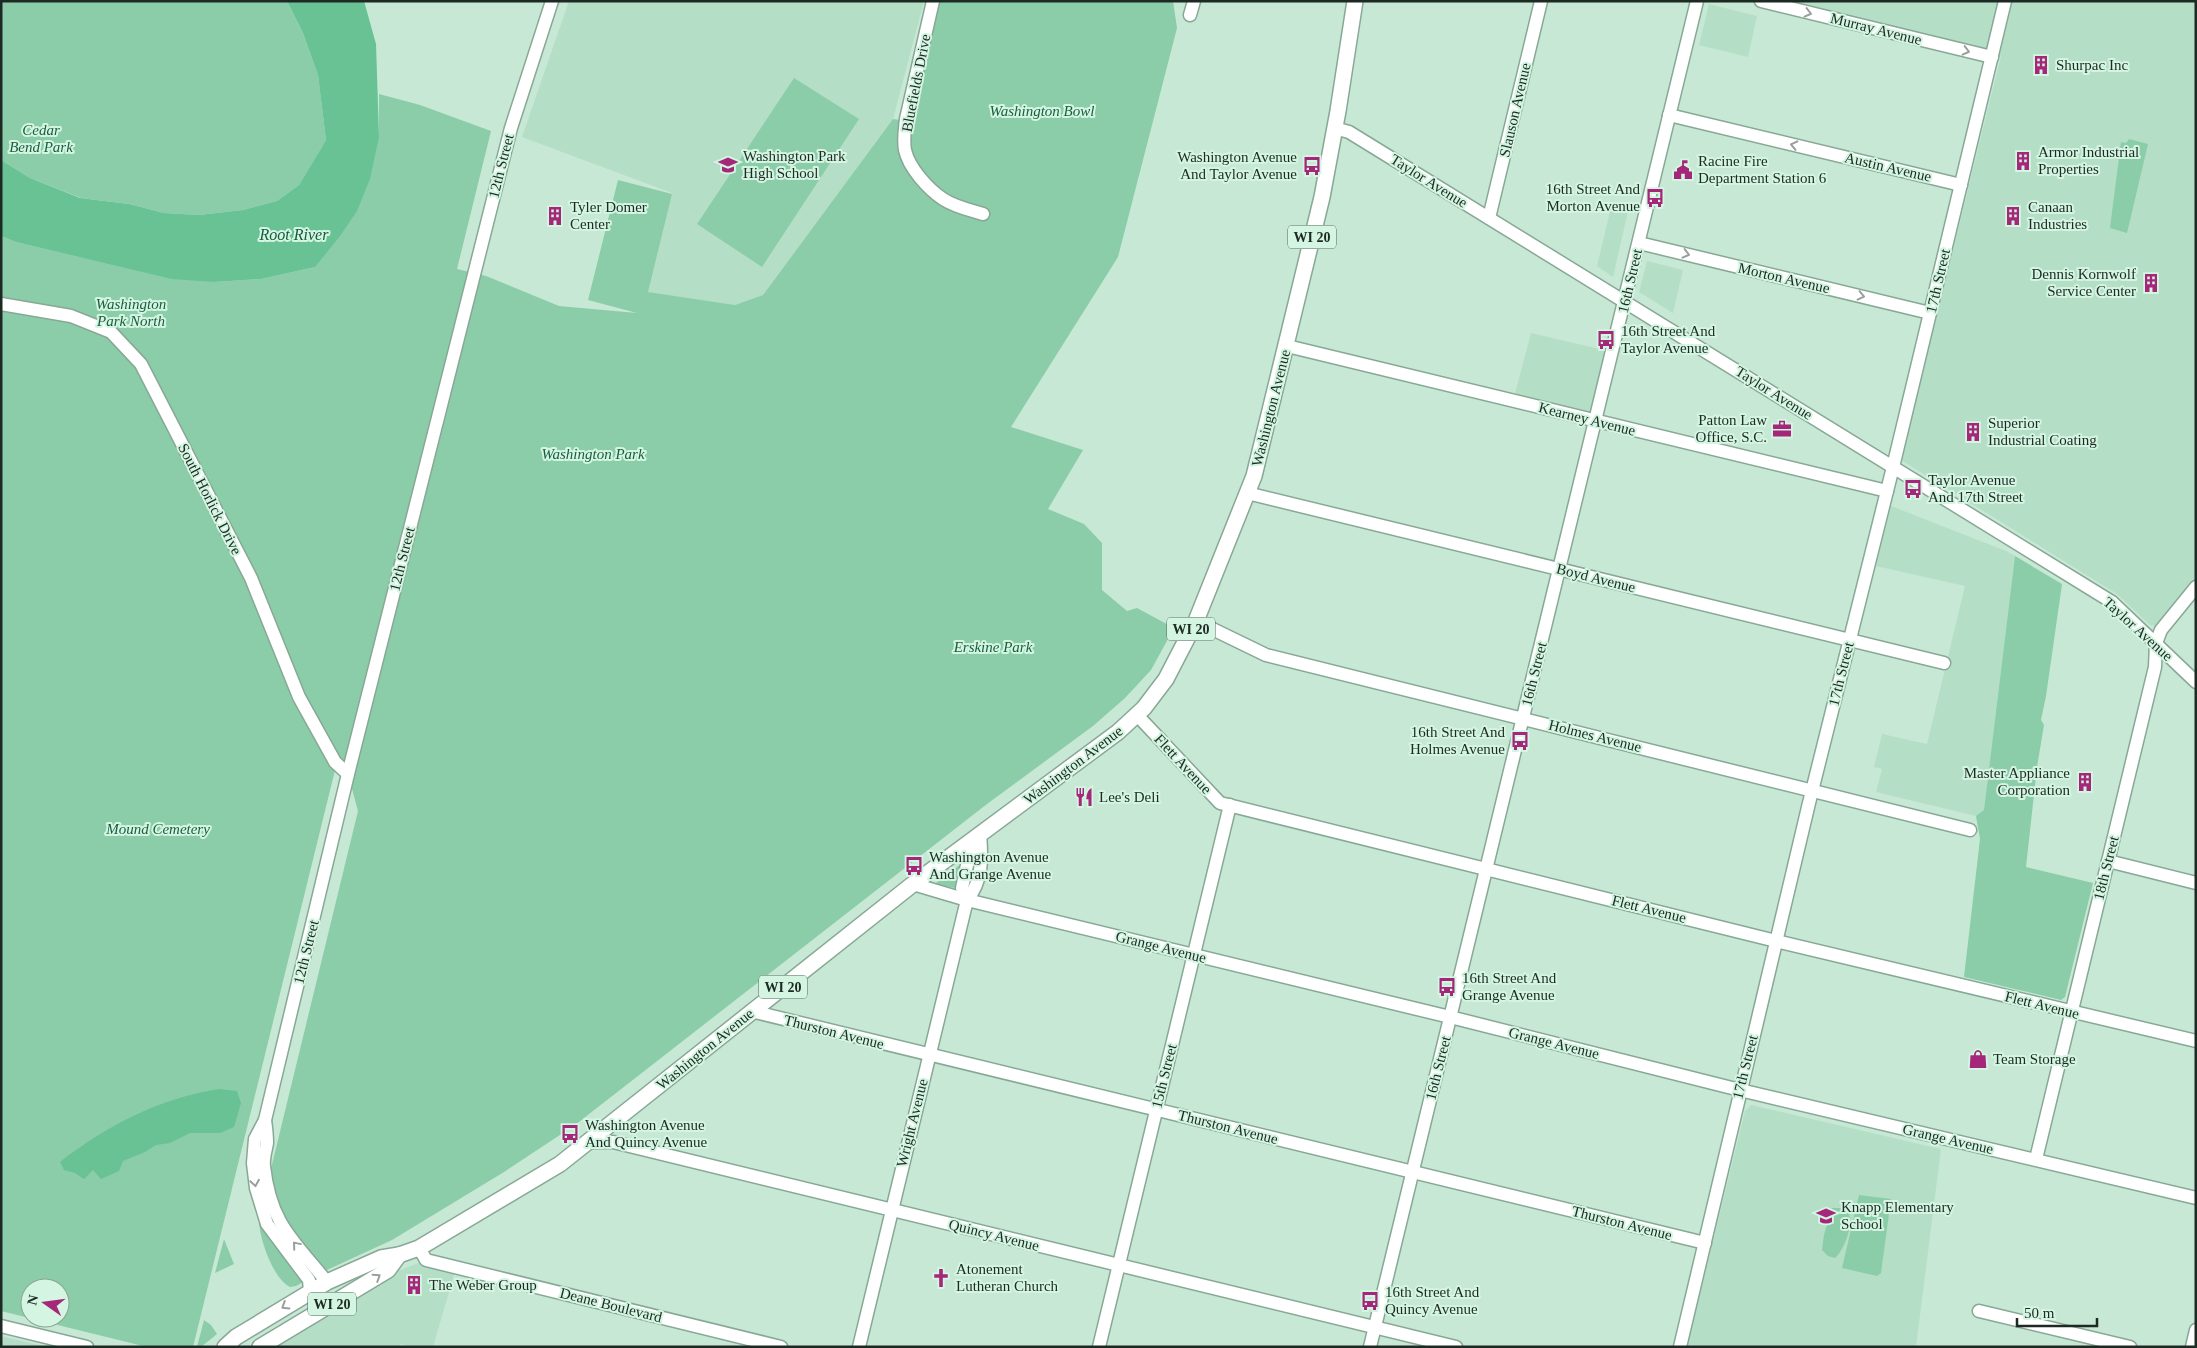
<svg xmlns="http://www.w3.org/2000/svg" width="2197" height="1348" viewBox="0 0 2197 1348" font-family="Georgia,serif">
	<rect width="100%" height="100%" fill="#c6e8d4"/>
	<g fill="#b5dec7">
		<polygon points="569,1 924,1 893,119 763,295 735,305 647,292 672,193 522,137"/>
		<polygon points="1778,1 2196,1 2196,579 2157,626 2150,625 2117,594 1901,460 2001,56"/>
		<polygon points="1709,4 1757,16 1748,57 1699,45"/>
		<polygon points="1612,203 1629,207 1613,277 1597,266"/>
		<polygon points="1647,261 1683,270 1673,313 1639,292"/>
		<polygon points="1531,333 1612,352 1596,421 1513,401"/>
		<polygon points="1891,506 2006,551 2015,556 1984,811 1976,816 1876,792 1882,769 1874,767 1882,734 1927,744 1965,586 1876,566"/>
		<polygon points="1751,1105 1941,1149 1916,1347 1687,1347 1745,1111"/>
		<polygon points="426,1260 456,1268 433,1347 411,1347 400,1344 399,1347 272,1347 400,1270"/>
		<polygon points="1,1336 46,1347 1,1347"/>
	</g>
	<g fill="#8bcda9" fill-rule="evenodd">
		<polygon points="1,1 287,1 303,33 318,75 326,140 299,185 277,201 243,210 199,215 164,213 129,204 81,198 30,178 1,160"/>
		<path d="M939,1H1173L1177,28L1118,257L1011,427L1083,450L1048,509L1084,524L1102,543V590L1127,611L1137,608L1174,628L1151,670L1125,698L1093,726L987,804L575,1125L504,1172L392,1240L316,1275L296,1286L290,1287C273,1279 258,1236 259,1218L358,811L348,774L338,758L193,1347H147L1,1311V236L16,242L89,259L214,282L261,279L315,267L379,137V94L420,105L491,131L457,269L486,276L559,306L637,313L588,300L618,180L672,194L648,292L735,305L763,295L893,119L913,122ZM30,1288H60V1318H30Z"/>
		<polygon points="794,78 859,119 762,267 697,224"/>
		<polygon points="2129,139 2148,144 2127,233 2110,228 2121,142 2126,143"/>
		<polygon points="2015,556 2062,584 2046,696 2041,720 2044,725 2037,767 2026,867 2093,883 2065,997 2061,1000 1964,977 1980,839 1976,816 1984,810"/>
		<polygon points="961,864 955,888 936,884 936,883"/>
		<polygon points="1859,1195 1891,1199 1881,1273 1877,1276 1842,1268"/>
		<path d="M1832,1208H1841L1848,1211C1854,1223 1845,1249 1835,1258L1828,1256L1822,1250L1824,1235Z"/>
		<polygon points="224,1239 234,1264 215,1273"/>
		<polygon points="204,1320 211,1325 217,1334 201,1347 197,1347"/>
	</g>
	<g fill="#68c294">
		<polygon points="287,1 364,1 376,44 379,137 370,179 357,211 340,236 315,267 261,279 214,282 172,279 16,242 1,236 1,160 30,178 80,198 129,204 164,213 199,215 243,210 277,201 299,185 326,140 318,75 303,33"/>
		<path d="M219,1089L237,1091L241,1103L234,1127L220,1133H190L170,1143L156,1145L145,1152L123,1161L119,1171L101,1179L93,1170L84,1179L75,1173L64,1170L60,1162C106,1126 160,1098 219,1089Z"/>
	</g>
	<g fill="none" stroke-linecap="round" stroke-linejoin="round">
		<g stroke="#88a896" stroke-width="15">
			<g id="minor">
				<path d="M933,1L906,119C905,129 903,139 905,150C909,168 928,189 943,199C955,207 970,210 983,214"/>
				<polyline points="1761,1 1992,57"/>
				<polyline points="1190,15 1194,1"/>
				<polyline points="1669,115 1961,185"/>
				<polyline points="1334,128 1349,132 2112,602 2196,682"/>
				<polyline points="1489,218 1541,1"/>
				<polyline points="1639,243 1930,313"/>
				<polyline points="1,304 71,316 111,332 141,364 251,578 299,697 335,762 348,774"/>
				<polyline points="1287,346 1887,491"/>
				<polyline points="1247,493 1944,663"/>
				<polyline points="1196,621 1266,655 1970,830"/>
				<polyline points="1137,715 1220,803 1776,941 2196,1041"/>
				<polyline points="2108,861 2196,883"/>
				<polyline points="913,884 967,900 1450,1017 1740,1090 2196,1198"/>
				<polyline points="967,900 962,888 969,856 980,834"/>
				<polyline points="751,1011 1705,1243"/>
				<path d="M265,1120C266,1127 267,1135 267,1143C266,1150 263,1158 264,1166C270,1223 293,1240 327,1282"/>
				<polyline points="589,1142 613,1142 1456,1347"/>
				<polyline points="2036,1159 2155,667 2156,643 2161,630 2196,587"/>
				<polyline points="419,1248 426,1260 781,1347"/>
				<polyline points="310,1291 309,1280 267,1224 256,1188 253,1163 255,1139 265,1120 348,774 511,128 552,1"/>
				<polyline points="1979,1311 2130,1347"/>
				<polyline points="1,1326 87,1347"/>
				<path d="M859,1347L967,900C983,881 982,857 980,834"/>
				<polyline points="1099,1347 1230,805"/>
				<polyline points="1370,1347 1697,1"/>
				<polyline points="1680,1347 1809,803 1893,467 2005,1"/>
				<polyline points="2192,1347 2196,1330"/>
			</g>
		</g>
		<g stroke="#88a896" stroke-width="18">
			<g id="major">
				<polyline points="225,1347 236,1337 327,1282 381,1258 399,1255 419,1248 560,1164 913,884 1118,732 1144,708 1166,679 1196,621 1254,476 1322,197 1338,111 1355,1"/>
				<polyline points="260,1347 388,1270 399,1255"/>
			</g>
		</g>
		<use href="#minor" stroke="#fff" stroke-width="12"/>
		<use href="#major" stroke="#fff" stroke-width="15"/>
	</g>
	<defs><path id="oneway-chevron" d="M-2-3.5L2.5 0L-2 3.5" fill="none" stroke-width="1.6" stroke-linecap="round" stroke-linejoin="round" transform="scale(1.25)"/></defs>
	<g stroke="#999f9c">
		<use href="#oneway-chevron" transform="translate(1808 13) rotate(14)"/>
		<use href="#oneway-chevron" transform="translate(1966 51) rotate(14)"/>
		<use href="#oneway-chevron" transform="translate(1794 145) rotate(-167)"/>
		<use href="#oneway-chevron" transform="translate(1686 254) rotate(14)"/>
		<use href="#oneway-chevron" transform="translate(1861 296) rotate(13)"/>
		<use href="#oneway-chevron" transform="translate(255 1183) rotate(81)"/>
		<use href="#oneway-chevron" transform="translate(296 1245) rotate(-130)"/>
		<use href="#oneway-chevron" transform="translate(377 1277) rotate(-33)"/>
		<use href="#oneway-chevron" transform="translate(285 1306) rotate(148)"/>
	</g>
	<defs>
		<g id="building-bare" transform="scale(1.5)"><path d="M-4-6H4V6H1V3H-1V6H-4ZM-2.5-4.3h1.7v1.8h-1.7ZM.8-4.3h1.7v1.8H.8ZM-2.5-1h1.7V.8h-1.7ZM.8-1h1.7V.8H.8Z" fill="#a42779" stroke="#d3f5e1" stroke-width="2.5" paint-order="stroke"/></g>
		<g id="school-bare" transform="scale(1.5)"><path d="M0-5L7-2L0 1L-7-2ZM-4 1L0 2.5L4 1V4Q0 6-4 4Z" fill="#a42779" stroke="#d3f5e1" stroke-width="2.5" paint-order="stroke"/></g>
		<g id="bus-bare" transform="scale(1.5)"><path d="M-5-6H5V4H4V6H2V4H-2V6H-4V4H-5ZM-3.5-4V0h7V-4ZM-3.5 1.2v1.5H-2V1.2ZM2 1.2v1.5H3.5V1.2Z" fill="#a42779" stroke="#d3f5e1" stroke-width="2.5" paint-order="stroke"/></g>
		<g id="civic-bare" transform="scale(1.5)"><path d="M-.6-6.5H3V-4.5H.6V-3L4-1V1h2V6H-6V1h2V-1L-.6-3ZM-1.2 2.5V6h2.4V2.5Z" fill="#a42779" stroke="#d3f5e1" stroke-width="2.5" paint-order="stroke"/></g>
		<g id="office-bare" transform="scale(1.5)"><path d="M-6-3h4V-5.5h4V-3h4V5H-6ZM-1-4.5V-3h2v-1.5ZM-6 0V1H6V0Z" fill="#a42779" stroke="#d3f5e1" stroke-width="2.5" paint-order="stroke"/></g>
		<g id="restaurant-bare" transform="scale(1.5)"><path d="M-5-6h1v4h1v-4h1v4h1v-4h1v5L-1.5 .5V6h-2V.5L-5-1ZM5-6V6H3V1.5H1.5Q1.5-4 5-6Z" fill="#a42779" stroke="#d3f5e1" stroke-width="2.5" paint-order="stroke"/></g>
		<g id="shop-bare" transform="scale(1.5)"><path d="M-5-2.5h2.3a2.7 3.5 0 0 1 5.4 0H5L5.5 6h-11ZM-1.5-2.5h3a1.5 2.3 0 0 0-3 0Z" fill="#a42779" stroke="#d3f5e1" stroke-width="2.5" paint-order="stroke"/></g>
		<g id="church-bare" transform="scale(1.5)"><path d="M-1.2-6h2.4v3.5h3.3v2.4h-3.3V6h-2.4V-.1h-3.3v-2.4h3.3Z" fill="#a42779" stroke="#d3f5e1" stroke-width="2.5" paint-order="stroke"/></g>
	</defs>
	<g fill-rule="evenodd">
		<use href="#building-bare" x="2041" y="65"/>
		<use href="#building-bare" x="2023" y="161"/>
		<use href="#school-bare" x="728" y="165"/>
		<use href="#bus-bare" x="1312" y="166"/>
		<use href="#civic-bare" x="1683" y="170"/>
		<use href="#bus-bare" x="1655" y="198"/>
		<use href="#building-bare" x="555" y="216"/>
		<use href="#building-bare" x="2013" y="216"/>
		<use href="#building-bare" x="2151" y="283"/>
		<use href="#bus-bare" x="1606" y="340"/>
		<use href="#office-bare" x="1782" y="429"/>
		<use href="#building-bare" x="1973" y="432"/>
		<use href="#bus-bare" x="1913" y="489"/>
		<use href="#bus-bare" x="1520" y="741"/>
		<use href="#building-bare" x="2085" y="782"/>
		<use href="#restaurant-bare" x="1084" y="797"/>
		<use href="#bus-bare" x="914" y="866"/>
		<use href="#bus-bare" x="1447" y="987"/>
		<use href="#shop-bare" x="1978" y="1059"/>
		<use href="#bus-bare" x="570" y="1134"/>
		<use href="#school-bare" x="1826" y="1216"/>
		<use href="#church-bare" x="941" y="1278"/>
		<use href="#building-bare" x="414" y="1285"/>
		<use href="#bus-bare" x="1370" y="1301"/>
	</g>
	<g text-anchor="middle" stroke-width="4" stroke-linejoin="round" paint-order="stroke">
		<g fill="#d3f5e1" stroke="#54675c" stroke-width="1">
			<rect x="1288" y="225.5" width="48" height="23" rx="4"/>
			<rect x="1167" y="617.5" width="48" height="23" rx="4"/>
			<rect x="759" y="975.5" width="48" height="23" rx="4"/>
			<rect x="308" y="1292.5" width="48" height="23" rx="4"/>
		</g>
		<g font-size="14" font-weight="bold" fill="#1d2a23">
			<text x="1312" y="242">WI 20</text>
			<text x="1191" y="634">WI 20</text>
			<text x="783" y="992">WI 20</text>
			<text x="332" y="1309">WI 20</text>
		</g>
		<g font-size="15" fill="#1d2a23" stroke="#d3f5e1">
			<text transform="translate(1876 29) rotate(14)" y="5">Murray Avenue</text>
			<text transform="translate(916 83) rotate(-79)" y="5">Bluefields Drive</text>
			<text transform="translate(1515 110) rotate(-77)" y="5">Slauson Avenue</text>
			<text transform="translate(501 166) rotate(-76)" y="5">12th Street</text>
			<text transform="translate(1888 167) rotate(13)" y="5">Austin Avenue</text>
			<text transform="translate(1429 181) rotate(32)" y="5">Taylor Avenue</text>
			<text transform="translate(1784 278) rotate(13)" y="5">Morton Avenue</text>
			<text transform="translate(1630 281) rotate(-77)" y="5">16th Street</text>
			<text transform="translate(1938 281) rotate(-77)" y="5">17th Street</text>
			<text transform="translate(1774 393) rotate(32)" y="5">Taylor Avenue</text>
			<text transform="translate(1271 408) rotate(-76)" y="5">Washington Avenue</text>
			<text transform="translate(1587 419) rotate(14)" y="5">Kearney Avenue</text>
			<text transform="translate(210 499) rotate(63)" y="5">South Horlick Drive</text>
			<text transform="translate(402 559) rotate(-76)" y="5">12th Street</text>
			<text transform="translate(1596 578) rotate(14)" y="5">Boyd Avenue</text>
			<text transform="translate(2138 629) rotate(42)" y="5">Taylor Avenue</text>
			<text transform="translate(1534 674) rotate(-76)" y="5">16th Street</text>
			<text transform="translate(1841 674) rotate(-76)" y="5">17th Street</text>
			<text transform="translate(1595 736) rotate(14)" y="5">Holmes Avenue</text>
			<text transform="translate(1183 764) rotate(47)" y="5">Flett Avenue</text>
			<text transform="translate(1073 765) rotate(-37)" y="5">Washington Avenue</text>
			<text transform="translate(2106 868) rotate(-76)" y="5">18th Street</text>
			<text transform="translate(1649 909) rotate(14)" y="5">Flett Avenue</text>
			<text transform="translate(1161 947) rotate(14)" y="5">Grange Avenue</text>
			<text transform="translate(306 952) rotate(-76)" y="5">12th Street</text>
			<text transform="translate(2042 1005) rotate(14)" y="5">Flett Avenue</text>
			<text transform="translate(834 1032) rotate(14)" y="5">Thurston Avenue</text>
			<text transform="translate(1554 1043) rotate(14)" y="5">Grange Avenue</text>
			<text transform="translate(705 1049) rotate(-39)" y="5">Washington Avenue</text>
			<text transform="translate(1745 1067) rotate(-76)" y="5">17th Street</text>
			<text transform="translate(1438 1068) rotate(-76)" y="5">16th Street</text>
			<text transform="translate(1164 1076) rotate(-76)" y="5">15th Street</text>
			<text transform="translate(912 1123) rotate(-76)" y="5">Wright Avenue</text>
			<text transform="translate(1228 1127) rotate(14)" y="5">Thurston Avenue</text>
			<text transform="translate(1948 1139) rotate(13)" y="5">Grange Avenue</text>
			<text transform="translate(1622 1223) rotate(14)" y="5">Thurston Avenue</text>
			<text transform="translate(994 1235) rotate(14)" y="5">Quincy Avenue</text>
			<text transform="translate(611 1305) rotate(14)" y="5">Deane Boulevard</text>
		</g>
		<g font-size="15" fill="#1d2a23" stroke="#d3f5e1" text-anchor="start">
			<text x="2056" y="70">Shurpac Inc</text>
			<text x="2038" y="157">Armor Industrial<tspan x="2038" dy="17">Properties</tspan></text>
			<text x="743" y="161">Washington Park<tspan x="743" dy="17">High School</tspan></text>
			<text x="1297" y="162" text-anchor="end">Washington Avenue<tspan x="1297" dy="17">And Taylor Avenue</tspan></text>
			<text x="1698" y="166">Racine Fire<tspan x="1698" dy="17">Department Station 6</tspan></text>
			<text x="1640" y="194" text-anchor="end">16th Street And<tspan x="1640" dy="17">Morton Avenue</tspan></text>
			<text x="570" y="212">Tyler Domer<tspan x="570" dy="17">Center</tspan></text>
			<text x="2028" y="212">Canaan<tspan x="2028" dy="17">Industries</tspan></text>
			<text x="2136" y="279" text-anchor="end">Dennis Kornwolf<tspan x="2136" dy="17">Service Center</tspan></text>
			<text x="1621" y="336">16th Street And<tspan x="1621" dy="17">Taylor Avenue</tspan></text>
			<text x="1767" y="425" text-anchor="end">Patton Law<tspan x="1767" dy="17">Office, S.C.</tspan></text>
			<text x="1988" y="428">Superior<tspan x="1988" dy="17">Industrial Coating</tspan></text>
			<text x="1928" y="485">Taylor Avenue<tspan x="1928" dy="17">And 17th Street</tspan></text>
			<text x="1505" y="737" text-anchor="end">16th Street And<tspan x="1505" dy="17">Holmes Avenue</tspan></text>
			<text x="2070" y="778" text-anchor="end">Master Appliance<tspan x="2070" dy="17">Corporation</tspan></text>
			<text x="1099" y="802">Lee's Deli</text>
			<text x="929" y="862">Washington Avenue<tspan x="929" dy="17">And Grange Avenue</tspan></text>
			<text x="1462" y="983">16th Street And<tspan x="1462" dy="17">Grange Avenue</tspan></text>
			<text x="1993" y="1064">Team Storage</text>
			<text x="585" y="1130">Washington Avenue<tspan x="585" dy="17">And Quincy Avenue</tspan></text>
			<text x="1841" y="1212">Knapp Elementary<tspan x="1841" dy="17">School</tspan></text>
			<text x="956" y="1274">Atonement<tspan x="956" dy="17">Lutheran Church</tspan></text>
			<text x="429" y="1290">The Weber Group</text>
			<text x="1385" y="1297">16th Street And<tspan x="1385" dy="17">Quincy Avenue</tspan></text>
		</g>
		<g font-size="15" font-style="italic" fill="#195d3f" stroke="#d3f5e1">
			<text x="1042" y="116">Washington Bowl</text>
			<text x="41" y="135">Cedar<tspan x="41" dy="17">Bend Park</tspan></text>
			<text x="131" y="309">Washington<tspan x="131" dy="17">Park North</tspan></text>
			<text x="593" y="459">Washington Park</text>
			<text x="993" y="652">Erskine Park</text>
			<text x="158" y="834">Mound Cemetery</text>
		</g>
		<g font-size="16" font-style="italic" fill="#145a3c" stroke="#d3f5e1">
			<text x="294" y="240">Root River</text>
		</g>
	</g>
	<rect width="2197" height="1348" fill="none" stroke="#1d2a23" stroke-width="5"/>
	<g transform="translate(45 1303) rotate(284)"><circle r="24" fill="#d3f5e1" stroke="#8aa495"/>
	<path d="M0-4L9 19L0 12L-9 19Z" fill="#a42779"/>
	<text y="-8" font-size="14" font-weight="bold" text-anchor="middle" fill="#1d2a23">N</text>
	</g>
	<path d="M2017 1318v8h80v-8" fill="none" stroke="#1d2a23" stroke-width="2.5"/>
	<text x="2024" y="1318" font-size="15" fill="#1d2a23" stroke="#d3f5e1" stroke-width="4" paint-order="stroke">50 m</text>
</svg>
